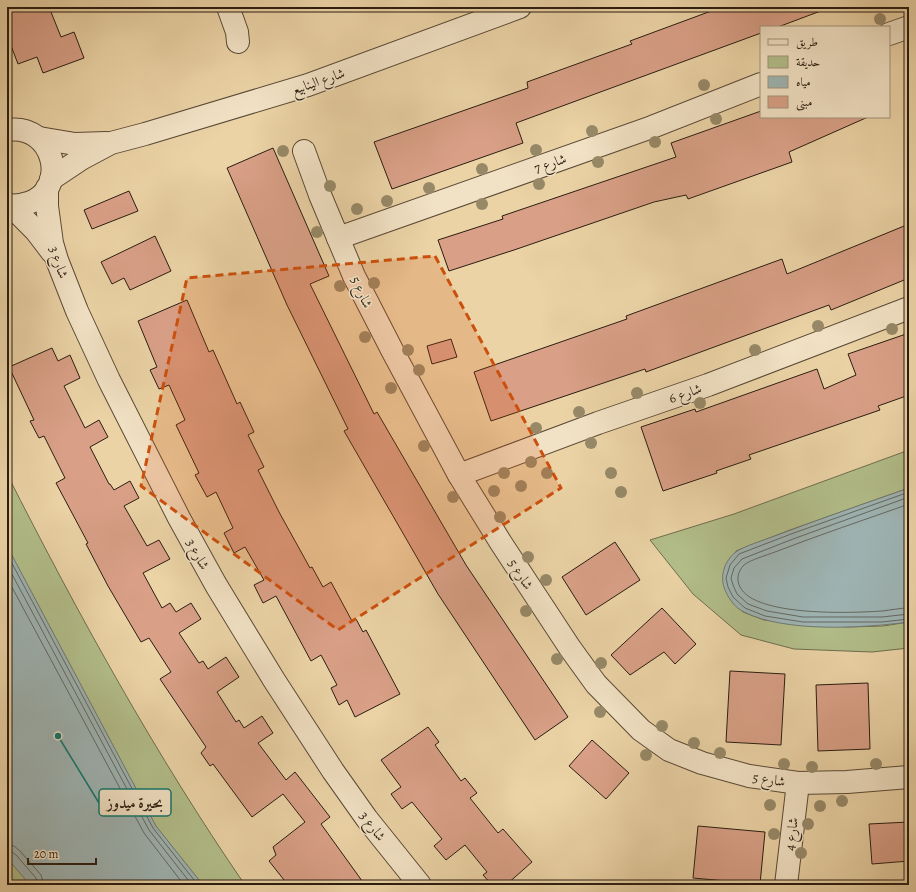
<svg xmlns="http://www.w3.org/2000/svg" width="916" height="892" viewBox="0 0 916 892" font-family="Alegreya,Amiri,serif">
	<rect width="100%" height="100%" fill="#ebd3a6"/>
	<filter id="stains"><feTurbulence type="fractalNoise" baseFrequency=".005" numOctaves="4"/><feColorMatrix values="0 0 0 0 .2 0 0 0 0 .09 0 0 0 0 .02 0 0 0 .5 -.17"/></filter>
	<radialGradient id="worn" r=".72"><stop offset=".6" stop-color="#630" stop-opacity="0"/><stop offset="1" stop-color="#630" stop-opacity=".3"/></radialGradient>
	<g fill="#b2be8a" stroke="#6e6e4e">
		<polygon points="909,450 909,488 790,530 736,551 730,599 743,612 764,620 848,627 883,626 909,622 909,648 872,652 794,649 741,635 693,594 650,540 734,514"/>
		<path d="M7,474C79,616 155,754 245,885H7Z"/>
	</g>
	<g fill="#9eb4b3" stroke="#707872">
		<path d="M909,488V622C864,628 786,633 744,612C735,608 727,597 724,587C720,575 725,560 736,552C742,547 764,540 772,537C817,520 863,504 909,488Z"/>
		<polygon points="7,546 156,826 203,885 30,885 7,858"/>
	</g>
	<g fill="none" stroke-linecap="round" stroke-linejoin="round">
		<g stroke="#646862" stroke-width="1">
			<polyline points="909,492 791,534 739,554 730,565 726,578 728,587 733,597 745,608 765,616 803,622 882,622 909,619"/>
			<polyline points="909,497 793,539 742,559 734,568 731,578 733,585 737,594 748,604 767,611 803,617 882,617 909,614"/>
			<path d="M909,504C864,520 819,535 775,552C767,555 750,560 744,565C738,571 736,579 740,587C755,617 853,613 882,611C891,610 900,608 909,608"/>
			<polyline points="7,554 153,828 198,885"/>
			<polyline points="7,565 149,830 192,885"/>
			<polyline points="7,578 144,833 184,885"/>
			<polyline points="7,845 14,846 20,851 41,875 44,885"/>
			<polyline points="7,851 12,852 16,855 36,878 38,885"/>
		</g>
	</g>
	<g fill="#d9a087" stroke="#2a1d11">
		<polygon points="7,7 49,7 61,37 74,32 84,58 43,73 37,57 18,64 7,35"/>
		<polygon points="722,7 826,7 826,9 778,27 761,27 761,33 516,123 523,143 392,189 374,142 528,88 527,82 632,44 630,41"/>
		<polygon points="761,111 761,117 868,117 789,152 792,162 688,199 686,195 654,202 514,250 449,271 438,240 503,219 502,216 676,157 671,143"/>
		<polygon points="273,148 329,276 310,284 374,414 377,412 466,565 568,717 535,740 438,594 344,431 348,429 287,305 227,168"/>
		<polygon points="129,191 138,211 92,229 84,210"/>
		<polygon points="909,224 909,278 831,310 829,305 646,372 645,369 491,421 474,372 627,319 626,316 782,259 787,274"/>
		<polygon points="155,236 171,271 130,290 124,278 112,284 101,262"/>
		<polygon points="187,300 209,352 213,350 237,404 240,402 254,432 248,435 264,467 258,470 279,512 310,568 312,567 323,587 331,582 352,621 356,619 363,632 366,630 400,694 355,717 347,700 339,705 331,688 337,685 321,655 311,661 276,596 263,603 254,585 264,580 245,547 234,553 224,533 233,528 216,492 207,497 195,475 199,473 176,425 185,420 169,385 159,389 150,370 157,367 138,321"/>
		<polygon points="909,333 909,395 878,406 880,410 749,455 751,459 716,471 717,473 663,491 641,427 695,409 696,412 817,369 824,389 856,375 848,354"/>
		<polygon points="451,339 457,357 432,364 427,346"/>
		<polygon points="52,348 58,361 70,355 80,378 64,386 85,428 99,420 108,437 90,447 109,484 110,484 114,490 130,481 139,498 124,506 147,546 159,540 170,559 143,573 162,608 170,603 176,612 191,603 201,619 179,633 199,663 203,661 208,669 226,657 239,677 217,692 236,722 239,720 244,728 262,716 273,733 258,743 286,780 295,772 330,817 321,824 365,885 288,885 269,861 276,855 273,847 305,822 283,794 252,817 213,764 210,766 201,753 206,747 160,679 171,672 149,638 141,642 108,586 86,544 88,543 56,483 65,478 44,436 39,438 30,421 34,420 9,367"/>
		<polygon points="615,542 640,580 586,615 562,577"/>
		<polygon points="662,608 696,644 675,664 664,652 630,675 611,655"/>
		<polygon points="730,671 785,674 781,745 726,742"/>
		<polygon points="868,683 870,749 818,751 816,685"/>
		<polygon points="428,727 439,742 435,745 461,781 465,778 477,793 470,798 498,833 503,829 532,862 506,885 492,885 483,875 487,872 465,845 446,860 434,846 442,839 412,802 402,809 391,794 401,787 381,760"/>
		<polygon points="592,740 629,773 606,799 569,766"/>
		<polygon points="909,822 909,861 872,864 869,824"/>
		<polygon points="698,826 765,832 760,884 693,878"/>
	</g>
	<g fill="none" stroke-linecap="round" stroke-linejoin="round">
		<g stroke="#5a4a36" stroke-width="24">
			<g id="minor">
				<polyline points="228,7 237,32 238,42"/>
				<polyline points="889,34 909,27"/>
				<path d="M7,130C55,123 70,190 28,203C21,205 14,207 7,204"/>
				<polyline points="39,138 75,144 106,143"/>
				<polyline points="304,151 320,195 354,276 392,350 459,475 501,543 570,648 596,684 641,730 669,750 702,763 749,776 798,783 847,782 909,777"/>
				<polyline points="51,179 81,159 111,143 145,134 308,85 520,7"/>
				<polyline points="47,188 47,206 52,243 57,260 77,311 109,380 179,518 216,585 274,680 333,771 367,819 420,885"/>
				<polyline points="11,206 36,231 52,252"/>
				<polyline points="338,238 652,127 761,84"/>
				<polyline points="459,475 598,423 708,385 909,308"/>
				<polyline points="786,885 798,783"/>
			</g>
		</g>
		<use href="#minor" stroke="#f2e2c5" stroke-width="22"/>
	</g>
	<g fill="#978968">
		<circle cx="880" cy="19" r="6"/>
		<circle cx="704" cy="85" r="6"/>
		<circle cx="716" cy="119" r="6"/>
		<circle cx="592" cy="131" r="6"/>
		<circle cx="655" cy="142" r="6"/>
		<circle cx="536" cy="150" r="6"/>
		<circle cx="283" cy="151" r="6"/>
		<circle cx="598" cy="162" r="6"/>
		<circle cx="482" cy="169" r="6"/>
		<circle cx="539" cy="184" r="6"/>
		<circle cx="330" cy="186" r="6"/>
		<circle cx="429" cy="188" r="6"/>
		<circle cx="387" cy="201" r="6"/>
		<circle cx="482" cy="204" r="6"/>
		<circle cx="357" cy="209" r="6"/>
		<circle cx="317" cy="232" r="6"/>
		<circle cx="374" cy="283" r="6"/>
		<circle cx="340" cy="286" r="6"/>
		<circle cx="818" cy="326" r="6"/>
		<circle cx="892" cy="329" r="6"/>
		<circle cx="365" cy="337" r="6"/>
		<circle cx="408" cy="350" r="6"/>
		<circle cx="755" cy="350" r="6"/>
		<circle cx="419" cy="370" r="6"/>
		<circle cx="391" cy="388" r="6"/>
		<circle cx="637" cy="393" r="6"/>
		<circle cx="700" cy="403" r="6"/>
		<circle cx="579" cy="412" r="6"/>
		<circle cx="536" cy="428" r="6"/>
		<circle cx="591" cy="443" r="6"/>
		<circle cx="424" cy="446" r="6"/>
		<circle cx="531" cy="462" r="6"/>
		<circle cx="504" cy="473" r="6"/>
		<circle cx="547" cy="473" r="6"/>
		<circle cx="611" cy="473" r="6"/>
		<circle cx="521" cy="486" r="6"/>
		<circle cx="494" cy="491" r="6"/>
		<circle cx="621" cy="492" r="6"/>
		<circle cx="453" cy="497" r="6"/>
		<circle cx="500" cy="517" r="6"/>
		<circle cx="528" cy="557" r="6"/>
		<circle cx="546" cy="580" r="6"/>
		<circle cx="526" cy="611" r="6"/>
		<circle cx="557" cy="659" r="6"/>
		<circle cx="601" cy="663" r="6"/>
		<circle cx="600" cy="712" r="6"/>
		<circle cx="662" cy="726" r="6"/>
		<circle cx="694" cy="743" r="6"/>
		<circle cx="720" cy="753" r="6"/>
		<circle cx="646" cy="755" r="6"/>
		<circle cx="784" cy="764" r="6"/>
		<circle cx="876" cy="764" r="6"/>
		<circle cx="812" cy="767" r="6"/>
		<circle cx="842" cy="801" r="6"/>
		<circle cx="770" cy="805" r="6"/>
		<circle cx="820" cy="806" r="6"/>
		<circle cx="808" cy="824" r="6"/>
		<circle cx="774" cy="834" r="6"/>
		<circle cx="801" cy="853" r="6"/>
	</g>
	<path fill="#cc500d" fill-opacity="0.2" stroke="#cc500d" stroke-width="3" stroke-dasharray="8 5" stroke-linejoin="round" d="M435,256L561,488L338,630L141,486L187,278Z"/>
	<g text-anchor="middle" stroke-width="3" stroke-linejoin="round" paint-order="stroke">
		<g font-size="14" fill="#2a1d11" stroke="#f2e2c5">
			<text transform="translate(318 81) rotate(-19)" y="5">شارع الينابيع</text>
			<text transform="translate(550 163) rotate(-19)" y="5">شارع 7</text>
			<text transform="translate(59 262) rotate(71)" y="5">شارع 3</text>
			<text transform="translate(362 292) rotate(65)" y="5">شارع 5</text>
			<text transform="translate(685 393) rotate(-19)" y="5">شارع 6</text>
			<text transform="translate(198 554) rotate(61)" y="5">شارع 3</text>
			<text transform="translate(521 574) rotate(57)" y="5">شارع 5</text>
			<text transform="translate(769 779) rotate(8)" y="5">شارع 5</text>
			<text transform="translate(373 826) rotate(53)" y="5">شارع 3</text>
			<text transform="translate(791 834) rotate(-83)" y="5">شارع 4</text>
		</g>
	</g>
	<path fill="none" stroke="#0f766e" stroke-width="1.5" d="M58 736L99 803"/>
	<circle fill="#0f766e" stroke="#f2e2c5" stroke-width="1.5" cx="58" cy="736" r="4"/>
	<rect fill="#f2e2c5" stroke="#0f766e" stroke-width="1.5" x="99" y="789" width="72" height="27" rx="4"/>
	<g font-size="15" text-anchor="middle" font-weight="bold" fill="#2a1d11">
		<text x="135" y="808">بحيرة ميدوز</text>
	</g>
	<rect width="916" height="892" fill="none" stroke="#ebd3a6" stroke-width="24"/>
	<rect x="8" y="8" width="900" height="876" fill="none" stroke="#2a1d11" stroke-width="2"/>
	<rect x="12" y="12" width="892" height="868" fill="none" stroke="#2a1d11"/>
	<rect x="760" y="26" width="130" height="92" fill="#f2e2c5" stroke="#a2937d"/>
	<rect x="768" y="39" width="20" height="6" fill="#f2e2c5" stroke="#a2937d"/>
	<text x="796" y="46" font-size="12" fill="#2a1d11">طريق</text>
	<rect x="768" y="56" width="20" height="12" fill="#b2be8a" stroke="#a2937d"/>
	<text x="796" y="66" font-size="12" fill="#2a1d11">حديقة</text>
	<rect x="768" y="76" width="20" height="12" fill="#9eb4b3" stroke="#a2937d"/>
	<text x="796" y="86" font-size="12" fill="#2a1d11">مياه</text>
	<rect x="768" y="96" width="20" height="12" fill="#d9a087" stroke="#a2937d"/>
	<text x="796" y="106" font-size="12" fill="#2a1d11">مبنى</text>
	<path d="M28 858v6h68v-6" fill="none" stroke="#2a1d11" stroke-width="2"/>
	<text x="34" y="858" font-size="12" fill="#2a1d11" stroke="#f2e2c5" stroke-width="3" paint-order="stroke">20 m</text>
	<rect width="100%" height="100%" filter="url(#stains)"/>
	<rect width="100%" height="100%" fill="url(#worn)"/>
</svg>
